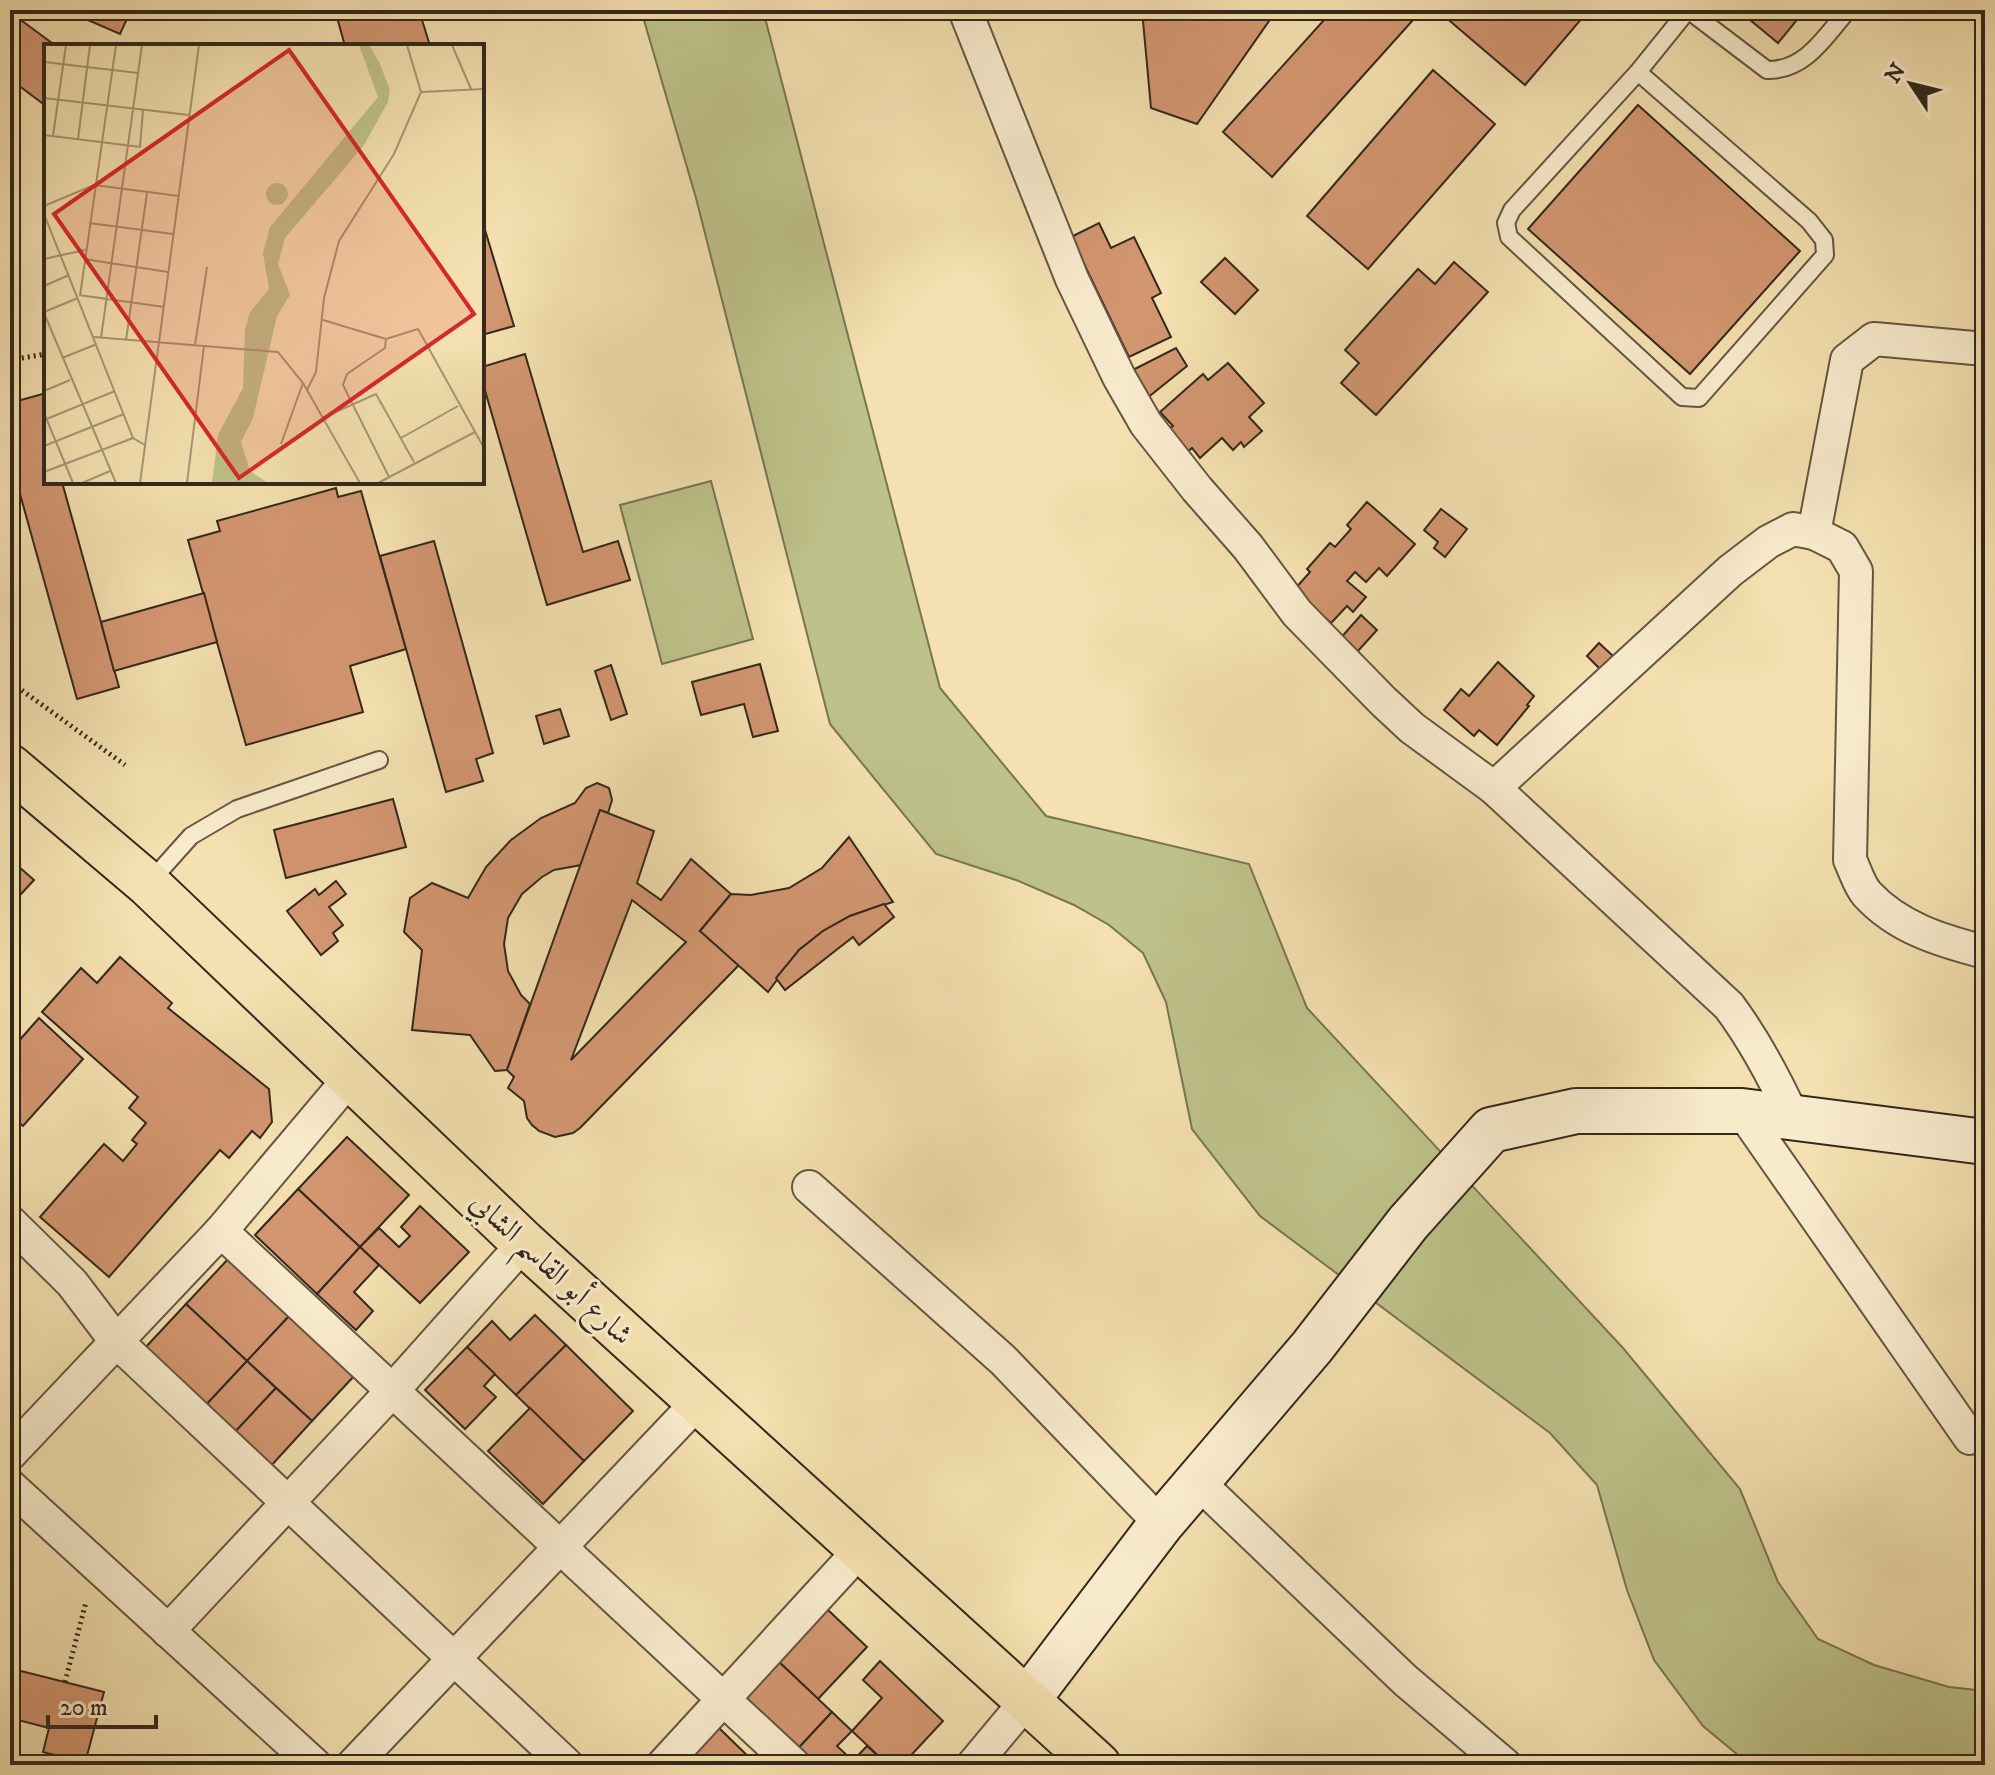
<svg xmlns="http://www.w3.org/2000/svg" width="1995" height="1775" viewBox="0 0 1995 1775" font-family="'IM FELL DW Pica',Amiri,serif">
	<rect width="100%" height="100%" fill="#f4e0b0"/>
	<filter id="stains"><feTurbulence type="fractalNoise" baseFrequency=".0025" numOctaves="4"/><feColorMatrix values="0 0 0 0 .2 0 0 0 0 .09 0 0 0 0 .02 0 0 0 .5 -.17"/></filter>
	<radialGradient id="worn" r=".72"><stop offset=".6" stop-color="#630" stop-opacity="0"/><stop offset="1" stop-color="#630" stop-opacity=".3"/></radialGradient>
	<g fill="#bec28a" stroke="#797552" stroke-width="2">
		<polygon points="641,10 763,10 940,688 1046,816 1249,864 1307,1008 1623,1348 1740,1489 1778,1582 1818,1639 1874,1665 1949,1687 1985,1691 1985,1765 1750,1765 1703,1726 1654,1660 1627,1590 1597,1485 1550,1433 1260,1216 1192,1129 1166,1002 1143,953 1109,925 1074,905 1016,880 936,854 830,724 696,198"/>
		<polygon points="711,481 753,639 662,664 620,505"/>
	</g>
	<g fill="#d29671" stroke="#34281b" stroke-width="2" fill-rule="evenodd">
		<polygon points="65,10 131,10 120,34"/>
		<polygon points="335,10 419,10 430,46 345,46"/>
		<polygon points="1142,10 1275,10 1276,11 1197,124 1151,108"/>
		<polygon points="1333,10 1422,10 1272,177 1223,132"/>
		<polygon points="1437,10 1576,10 1584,16 1525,85"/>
		<polygon points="1738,10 1805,10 1778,43"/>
		<polygon points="10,12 56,46 46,46 46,106 10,79"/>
		<polygon points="1433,70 1495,124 1368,269 1307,216"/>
		<polygon points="1638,105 1800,251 1690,374 1528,229"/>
		<polygon points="482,220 514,326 482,335"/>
		<polygon points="1099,223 1111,248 1134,237 1161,293 1152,298 1171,337 1129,357 1071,237"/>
		<polygon points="1225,258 1258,290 1235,314 1201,282"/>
		<polygon points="1454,262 1488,292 1376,415 1341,383 1359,363 1345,350 1418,269 1435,284"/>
		<polygon points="1176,348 1187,366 1136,407 1119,377"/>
		<polygon points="525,354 583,552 618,541 630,580 547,605 482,380 482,367"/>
		<polygon points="1228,363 1264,403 1249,417 1262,431 1244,447 1241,442 1233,450 1222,438 1200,458 1192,448 1182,457 1162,435 1173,426 1160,412 1203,374 1208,380"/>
		<polygon points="46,393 46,482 62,482 119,687 77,699 10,458 10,403"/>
		<polygon points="336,488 338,497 361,491 406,649 350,666 363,712 246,745 188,540 220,531 217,521"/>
		<polygon points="1367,502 1415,544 1387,576 1379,568 1366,582 1355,572 1347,581 1366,597 1353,612 1347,606 1331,623 1294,590 1310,572 1307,569 1330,543 1335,547 1351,529 1347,525"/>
		<polygon points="1441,509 1467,529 1445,557 1434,548 1438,542 1424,530"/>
		<polygon points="434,541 493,753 476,759 483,781 446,792 380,556"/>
		<polygon points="204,593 217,642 114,671 101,622"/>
		<polygon points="1361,615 1377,630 1347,663 1331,649"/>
		<polygon points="1599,643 1613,656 1600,669 1587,656"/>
		<polygon points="1498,662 1534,696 1527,705 1529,706 1497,745 1479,730 1474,736 1444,710 1461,689 1469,696"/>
		<polygon points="760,664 778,731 753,737 744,704 701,715 692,682"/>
		<polygon points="611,665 627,714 611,720 595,671"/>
		<polygon points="560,709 569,736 544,744 536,716"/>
		<polygon points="597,783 609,788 612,800 608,813 600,810 581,865 554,870 542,877 522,894 508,918 504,944 508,971 521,995 530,1004 507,1070 495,1071 470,1035 412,1030 422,950 404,932 410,898 432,883 468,898 486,867 511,840 541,818 575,803 586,788"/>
		<polygon points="393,799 406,847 286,878 274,830"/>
		<path d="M600,810L654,831L637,883L661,900L691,859L731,894L700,931L739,965L580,1128L573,1133L555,1137L539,1131L532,1125L527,1118L524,1101L508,1088L514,1077L507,1070ZM632,900L686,942L571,1060Z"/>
		<polygon points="849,837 893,902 850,916 823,931 799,950 768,992 700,931 731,894 751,895 789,888 822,868"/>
		<polygon points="10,859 34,880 10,906"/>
		<polygon points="336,881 346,894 329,907 343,925 333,933 338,941 321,955 287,911 315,889 319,895"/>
		<polygon points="884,904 894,917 859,945 853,937 785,990 776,978 799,950 823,931 850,916"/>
		<polygon points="120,957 172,1003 168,1008 269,1089 272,1122 260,1138 252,1131 229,1158 220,1150 109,1277 40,1217 104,1144 123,1161 137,1144 132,1140 146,1123 129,1108 138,1097 42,1012 81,968 97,983"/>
		<polygon points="39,1018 83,1059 23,1126 10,1116 10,1051"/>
		<polygon points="347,1137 409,1195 360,1247 298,1189"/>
		<polygon points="298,1189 360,1247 317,1294 255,1235"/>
		<polygon points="420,1206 469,1252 420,1303 360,1247 379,1228 399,1247 410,1236 401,1227"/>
		<polygon points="360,1247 379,1265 354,1292 373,1311 356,1330 317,1294"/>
		<polygon points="230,1257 291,1314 247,1361 186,1304"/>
		<polygon points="186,1304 247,1361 205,1406 144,1349"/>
		<polygon points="291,1314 356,1374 312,1421 247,1361"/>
		<polygon points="535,1315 566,1345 516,1395 467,1347 492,1321 510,1340"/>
		<polygon points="566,1345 633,1411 584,1461 516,1395"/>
		<polygon points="467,1347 495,1374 484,1386 496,1397 465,1429 425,1390"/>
		<polygon points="247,1361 276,1388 234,1433 205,1406"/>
		<polygon points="276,1388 312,1421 270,1467 234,1433"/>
		<polygon points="530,1408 584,1461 543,1504 488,1451"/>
		<polygon points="827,1609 867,1647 818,1699 778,1661"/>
		<polygon points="778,1661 832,1712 792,1755 737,1703"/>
		<polygon points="880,1661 943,1721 902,1765 888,1765 852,1731 882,1698 863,1680"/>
		<polygon points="17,1670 104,1692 85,1763 43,1752 49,1728 10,1718 10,1697"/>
		<polygon points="832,1712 852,1731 837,1746 853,1761 849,1765 802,1765 792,1755"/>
		<polygon points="717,1726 757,1765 680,1765"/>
		<polygon points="867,1746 888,1765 849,1765"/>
	</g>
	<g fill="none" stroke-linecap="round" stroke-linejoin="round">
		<g stroke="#645640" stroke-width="20">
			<g id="lane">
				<path d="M1688,10L1767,70C1805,71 1825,37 1848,10"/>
				<polyline points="1638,72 1809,221 1824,240 1825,255 1699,398 1682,397 1509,237 1506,223 1512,210 1638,72 1688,10"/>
				<polyline points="149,883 191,836 237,809 379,760"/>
			</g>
		</g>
		<g stroke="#645640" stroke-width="36">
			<g id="street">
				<path d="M965,10L1072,279L1119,377L1146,424L1197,489L1248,547L1297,613L1383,701L1412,728L1494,788L1729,1006C1755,1041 1774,1077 1792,1116"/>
				<polyline points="1814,533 1847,360 1874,339 1985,349"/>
				<path d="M1494,788L1730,571L1768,542L1793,529L1814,533L1842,547L1856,571L1850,860C1855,870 1859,885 1867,894C1898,928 1942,941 1985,952"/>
				<polyline points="1742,1111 1970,1438"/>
				<polyline points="809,1187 1003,1360 1161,1524"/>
				<polyline points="10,1222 72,1283 116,1341 567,1765"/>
				<polyline points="221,1231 794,1765"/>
				<polyline points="10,1454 221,1231 349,1079"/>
				<polyline points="1199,1483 1405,1680 1505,1765"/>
				<polyline points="10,1486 315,1765"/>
				<polyline points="168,1631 393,1390 524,1243"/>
				<polyline points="353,1765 697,1403"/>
				<polyline points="663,1765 861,1549"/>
				<polyline points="973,1765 1028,1699"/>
			</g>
		</g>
		<g stroke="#34281b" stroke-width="48">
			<polyline id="secondary" points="1028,1699 1161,1524 1312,1347 1408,1223 1491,1130 1576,1111 1742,1111 1985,1142"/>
		</g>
		<g stroke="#34281b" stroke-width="48">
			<polyline id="primary" points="10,767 148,884 524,1243 1098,1765"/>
		</g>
		<g stroke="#34281b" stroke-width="5" stroke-dasharray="2 4" stroke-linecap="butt">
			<polyline points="10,360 46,354"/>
			<polyline points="10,677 16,686 125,765"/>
			<polyline points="65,1682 86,1602"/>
		</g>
		<use href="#lane" stroke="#f8ebcc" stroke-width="16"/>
		<use href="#street" stroke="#f8ebcc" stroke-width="32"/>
		<use href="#secondary" stroke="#f8ebcc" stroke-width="44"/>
		<use href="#primary" stroke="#f4e0b0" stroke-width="44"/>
	</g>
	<g text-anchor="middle" stroke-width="6" stroke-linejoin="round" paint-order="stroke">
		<g font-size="30" fill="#34281b" stroke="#f8ebcc">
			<text transform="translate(552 1268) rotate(43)" y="10">شارع أبو القاسم الشابي</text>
		</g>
	</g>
	<g transform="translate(44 44)">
		<rect width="440" height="440" fill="#f4e0b0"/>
		<path d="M315,1H325L336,20L346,46L344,58L320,101L241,194L234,220L246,251L233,272L209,374L197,398L206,427L224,439H168L174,391L199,344L201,285L206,268L225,245L219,209L226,183L334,53ZM222 150a11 11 0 1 1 22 0a11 11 0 1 1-22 0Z" fill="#bec28a"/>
		<path fill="none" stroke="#a79674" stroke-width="2" d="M408,1L427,45M0,18L94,29M377,48L440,45M0,54L145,71M0,91L96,103L99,66M9,92L22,1M34,95L46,1M0,162L50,141L135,152M0,170L89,394L101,401M45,179L129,190M0,215L41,206M40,215L124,228M0,242L25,231M35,251L120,263M36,252L72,1M0,268L34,254M0,269L72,439M279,276L342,295L341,304L303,330L299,341L345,433M50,293L234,308L259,339L316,439M57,294L98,1M342,295L374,285L440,404M82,296L103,149M151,301L163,223M18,314L53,300M263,346L272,328L280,254L295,197L350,110L377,48L363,1M0,347L26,336M0,369L29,439M278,374L332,350L370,418M0,376L71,347M357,394L414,362M237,400L259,339M0,402L80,370M0,428L89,394M38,439L66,427M96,439L155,1M143,439L160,302M334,439L431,388"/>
		<path fill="#d62828" fill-opacity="0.15" stroke="#d62828" stroke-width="4" d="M245,6L430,270L195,434L10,170Z"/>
		<rect width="440" height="440" fill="none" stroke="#34281b" stroke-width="4"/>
	</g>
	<rect width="1995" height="1775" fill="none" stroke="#f4e0b0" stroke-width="40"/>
	<rect x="12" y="12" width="1971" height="1751" fill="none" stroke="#34281b" stroke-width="4"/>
	<rect x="20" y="20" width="1955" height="1735" fill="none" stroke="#34281b" stroke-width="2"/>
	<g transform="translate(1911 84) rotate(305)" stroke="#f8ebcc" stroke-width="6" paint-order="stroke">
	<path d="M0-6L14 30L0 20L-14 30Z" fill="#34281b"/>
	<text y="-12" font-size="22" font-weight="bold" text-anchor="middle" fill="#34281b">N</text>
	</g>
	<path d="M48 1715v12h108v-12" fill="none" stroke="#34281b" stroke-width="4"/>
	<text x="60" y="1715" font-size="24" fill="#34281b" stroke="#f8ebcc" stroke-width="6" paint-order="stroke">20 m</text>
	<rect width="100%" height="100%" filter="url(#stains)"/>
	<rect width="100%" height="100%" fill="url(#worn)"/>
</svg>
